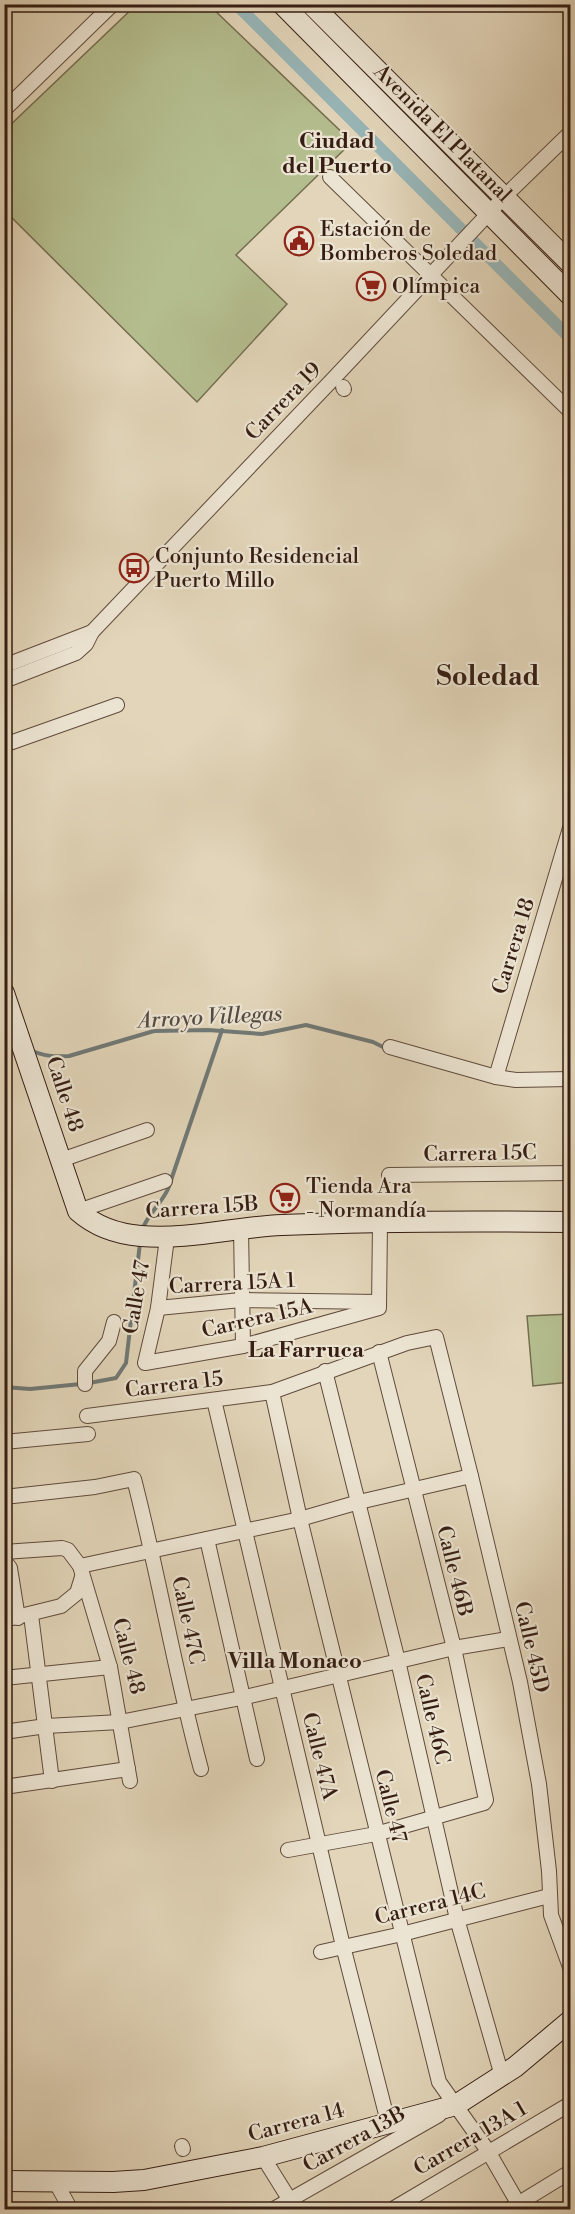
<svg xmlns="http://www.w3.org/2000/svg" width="575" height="2214" viewBox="0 0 575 2214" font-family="'Libre Bodoni',serif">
	<rect width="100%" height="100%" fill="#e2d5b9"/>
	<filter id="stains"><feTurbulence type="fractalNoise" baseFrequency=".00333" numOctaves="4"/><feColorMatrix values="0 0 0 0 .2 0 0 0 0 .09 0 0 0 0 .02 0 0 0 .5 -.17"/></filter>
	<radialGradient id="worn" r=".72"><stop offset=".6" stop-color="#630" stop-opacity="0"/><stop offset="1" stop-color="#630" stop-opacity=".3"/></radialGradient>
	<g fill="#b4bd8e" stroke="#746d50" stroke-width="1.5">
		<polygon points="136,5 209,5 352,142 236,255 287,304 197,402 5,211 5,130"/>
		<polygon points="570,1314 570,1382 533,1386 527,1316"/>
	</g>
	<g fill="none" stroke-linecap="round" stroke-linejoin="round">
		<g stroke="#707976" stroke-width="4">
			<path d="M30,1050C44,1056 53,1057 69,1056L154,1031L208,1030L262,1034L306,1025L373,1042L383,1047"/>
			<path d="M142,1230C148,1214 161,1204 168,1189L222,1030"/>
			<polyline points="89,1383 116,1378 126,1363 140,1243"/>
			<polyline points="4,1387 30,1389 81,1384"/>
		</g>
		<polyline stroke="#98b6b8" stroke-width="12" points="236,4 570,338"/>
		<g stroke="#604b3c" stroke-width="16">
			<g id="street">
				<polyline points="4,110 113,4"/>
				<polyline points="330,177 570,411"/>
				<polyline points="343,387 344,389"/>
				<polyline points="4,666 92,632 334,378 504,197 570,133"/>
				<polyline points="4,681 76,653 86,644 92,632"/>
				<polyline points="4,745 117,705"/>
				<polyline points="390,1047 496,1077 516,1080 570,1079"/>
				<polyline points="496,1077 570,828"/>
				<polyline points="61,1160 147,1130"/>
				<polyline points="389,1175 570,1173"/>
				<polyline points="78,1211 165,1181"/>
				<polyline points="241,1229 243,1346"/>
				<polyline points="167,1238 158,1308 145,1363 243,1346 379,1308 380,1223"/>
				<polyline points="158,1308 241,1300 379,1302"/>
				<polyline points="325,1371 398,1661 457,1919 502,2076"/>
				<polyline points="85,1384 85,1371 109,1341 114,1322"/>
				<polyline points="272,1392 300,1519 439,2082 488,2151 522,2210"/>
				<polyline points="214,1400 343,1946 388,2122"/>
				<polyline points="87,1416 272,1392 407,1343 436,1337 471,1476 520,1682 539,1784 549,1871 551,1915 570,1967"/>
				<polyline points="4,1442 88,1434"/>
				<path d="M4,1497L95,1487L134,1479C159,1576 175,1674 201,1769"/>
				<polyline points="207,1539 257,1759"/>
				<polyline points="4,1552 62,1548 68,1550 80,1566 110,1667 130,1781"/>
				<polyline points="4,1560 10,1568 18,1618"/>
				<polyline points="80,1566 300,1519 359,1502 471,1476"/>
				<polyline points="31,1615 52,1781"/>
				<polyline points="4,1620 61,1606 77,1593 82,1577"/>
				<polyline points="4,1678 110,1667"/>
				<polyline points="4,1732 46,1726 120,1722 241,1698 454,1648 508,1639"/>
				<polyline points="4,1787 128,1769"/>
				<polyline points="288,1850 376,1834 484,1803 486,1800 454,1648 379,1352"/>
				<polyline points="321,1952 402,1934 549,1896"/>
				<polyline points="182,2146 183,2149"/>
				<polyline points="263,2157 296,2210"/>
				<polyline points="55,2181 71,2210"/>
				<polyline points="272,2210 439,2115"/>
				<polyline points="391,2210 570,2104"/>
				<polyline points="508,2210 570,2172"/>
			</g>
		</g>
		<g stroke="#351d13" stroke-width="22">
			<g id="secondary">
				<polyline points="282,4 570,295"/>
				<polyline points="311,4 570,263"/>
				<path d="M4,993L78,1211C96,1227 117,1234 141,1236C188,1240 235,1227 282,1225C378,1221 474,1221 570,1222"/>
				<polyline points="4,2181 113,2182 144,2180 263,2157 456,2105 515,2067 570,2021"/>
			</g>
		</g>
		<use href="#street" stroke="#ece4d2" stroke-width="14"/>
		<use href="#secondary" stroke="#ece4d2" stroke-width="20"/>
	</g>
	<defs>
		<g id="civic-ring" transform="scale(1.5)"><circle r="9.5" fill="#ece4d2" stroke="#8f2418" stroke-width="1.5"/><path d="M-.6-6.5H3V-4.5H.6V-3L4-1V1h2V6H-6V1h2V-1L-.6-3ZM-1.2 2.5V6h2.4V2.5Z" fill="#8f2418"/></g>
		<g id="supermarket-ring" transform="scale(1.5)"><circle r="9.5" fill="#ece4d2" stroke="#8f2418" stroke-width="1.5"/><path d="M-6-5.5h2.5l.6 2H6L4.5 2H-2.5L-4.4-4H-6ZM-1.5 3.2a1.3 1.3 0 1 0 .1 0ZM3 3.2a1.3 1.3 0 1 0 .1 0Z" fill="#8f2418"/></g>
		<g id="bus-ring" transform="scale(1.5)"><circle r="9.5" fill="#ece4d2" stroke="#8f2418" stroke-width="1.5"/><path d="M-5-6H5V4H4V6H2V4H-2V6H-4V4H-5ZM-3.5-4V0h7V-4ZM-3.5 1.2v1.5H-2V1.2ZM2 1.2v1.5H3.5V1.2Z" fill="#8f2418"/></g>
	</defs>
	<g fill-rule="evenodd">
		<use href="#civic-ring" x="299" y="241"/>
		<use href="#supermarket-ring" x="371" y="286"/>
		<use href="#bus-ring" x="134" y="568"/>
		<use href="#supermarket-ring" x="285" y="1198"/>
	</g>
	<g text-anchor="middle" stroke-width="4.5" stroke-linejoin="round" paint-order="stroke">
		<g font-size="21" fill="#351d13" stroke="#ece4d2">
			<text transform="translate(443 133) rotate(45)" y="7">Avenida El Platanal</text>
			<text transform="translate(283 401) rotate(-46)" y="7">Carrera 19</text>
			<text transform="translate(513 946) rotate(-73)" y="7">Carrera 18</text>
			<text transform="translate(65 1094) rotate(72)" y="7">Calle 48</text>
			<text transform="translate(480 1153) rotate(-1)" y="7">Carrera 15C</text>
			<text transform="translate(202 1207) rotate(-4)" y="7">Carrera 15B</text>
			<text transform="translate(232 1283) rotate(-3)" y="7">Carrera 15A 1</text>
			<text transform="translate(136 1297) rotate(-80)" y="7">Calle 47</text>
			<text transform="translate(257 1318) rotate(-13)" y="7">Carrera 15A</text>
			<text transform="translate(174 1384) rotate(-7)" y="7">Carrera 15</text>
			<text transform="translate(455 1571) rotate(76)" y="7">Calle 46B</text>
			<text transform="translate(188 1620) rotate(78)" y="7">Calle 47C</text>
			<text transform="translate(532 1647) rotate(77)" y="7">Calle 45D</text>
			<text transform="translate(129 1656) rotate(76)" y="7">Calle 48</text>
			<text transform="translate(433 1719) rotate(77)" y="7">Calle 46C</text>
			<text transform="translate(320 1756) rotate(76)" y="7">Calle 47A</text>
			<text transform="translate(391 1806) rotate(76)" y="7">Calle 47</text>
			<text transform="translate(430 1904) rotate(-14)" y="7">Carrera 14C</text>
			<text transform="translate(296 2122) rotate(-15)" y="7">Carrera 14</text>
			<text transform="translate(470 2138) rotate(-30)" y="7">Carrera 13A 1</text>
			<text transform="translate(354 2139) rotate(-29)" y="7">Carrera 13B</text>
		</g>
		<g font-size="21" fill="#351d13" stroke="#ece4d2" text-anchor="start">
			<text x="320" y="236">Estación de<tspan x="320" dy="24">Bomberos Soledad</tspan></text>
			<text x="392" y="293">Olímpica</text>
			<text x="155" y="563">Conjunto Residencial<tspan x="155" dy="24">Puerto Millo</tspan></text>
			<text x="306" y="1193">Tienda Ara<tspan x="306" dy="24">- Normandía</tspan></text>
		</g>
		<g font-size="22" font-weight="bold" fill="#351d13" stroke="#ece4d2">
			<text x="337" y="148">Ciudad<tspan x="337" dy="25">del Puerto</tspan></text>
			<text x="306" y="1357">La Farruca</text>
			<text x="295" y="1668">Villa Monaco</text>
		</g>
		<g font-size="22" font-style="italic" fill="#534b45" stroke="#ece4d2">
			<text transform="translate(210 1016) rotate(-3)" y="8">Arroyo Villegas</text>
		</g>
		<g font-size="27" font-weight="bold" fill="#351d13" stroke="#ece4d2">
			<text x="488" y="685">Soledad</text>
		</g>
	</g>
	<rect width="575" height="2214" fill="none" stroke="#e2d5b9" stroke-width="24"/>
	<rect x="6" y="6" width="563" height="2202" fill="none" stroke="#351d13" stroke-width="3"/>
	<rect x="12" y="12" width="551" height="2190" fill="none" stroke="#351d13" stroke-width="1.5"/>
	<rect width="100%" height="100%" filter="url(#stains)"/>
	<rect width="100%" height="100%" fill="url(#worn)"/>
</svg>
